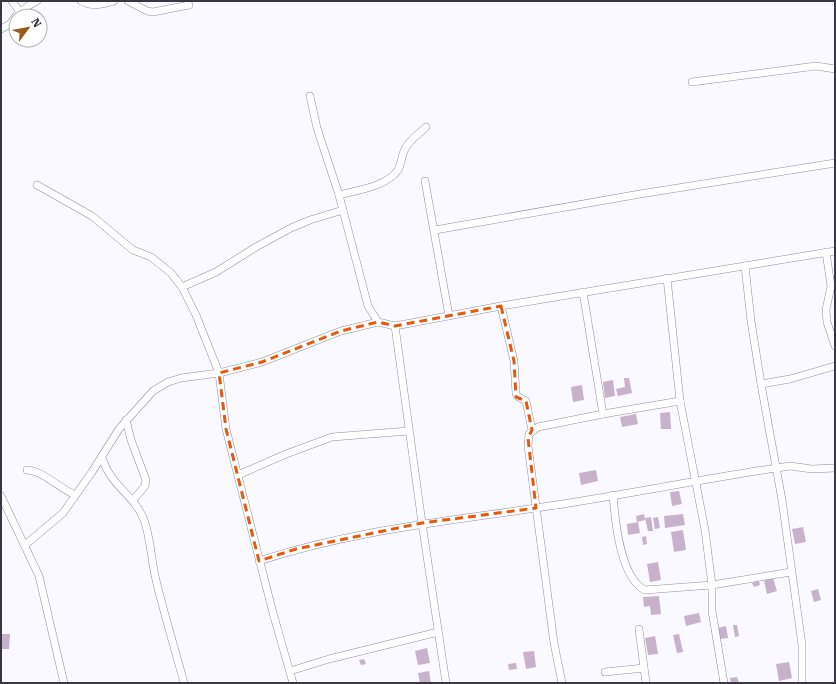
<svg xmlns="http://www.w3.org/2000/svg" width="836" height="684" viewBox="0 0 836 684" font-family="'Roboto Serif',serif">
	<rect width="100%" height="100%" fill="#faf9ff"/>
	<g fill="#c8b1cb">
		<polygon points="624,378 629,378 632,393 618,396 616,389 625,387"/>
		<polygon points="613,380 615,396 605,398 603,382"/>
		<polygon points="582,385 584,400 573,402 571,387"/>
		<polygon points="670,412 671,429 661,429 660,413"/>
		<polygon points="636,414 638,424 622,427 620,417"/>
		<polygon points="596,470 598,481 581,485 579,473"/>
		<polygon points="679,491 682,504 672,506 670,492"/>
		<polygon points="644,514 645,520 637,522 636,516"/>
		<polygon points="683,514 685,525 665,528 664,516"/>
		<polygon points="651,517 653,531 648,531 645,518"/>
		<polygon points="658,517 660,528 655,529 653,518"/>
		<polygon points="638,522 640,533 628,535 627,524"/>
		<polygon points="803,527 806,542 795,544 792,529"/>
		<polygon points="683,530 686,550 674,552 671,532"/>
		<polygon points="646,536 647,544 643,545 642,537"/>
		<polygon points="658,562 661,580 650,582 647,564"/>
		<polygon points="773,578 777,591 767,594 764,581"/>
		<polygon points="759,581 760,585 754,587 752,583"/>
		<polygon points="818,589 821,600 814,602 811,591"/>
		<polygon points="659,596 661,614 651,615 650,606 644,607 643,597"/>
		<polygon points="699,613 701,622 686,626 684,616"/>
		<polygon points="733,625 737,625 739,636 735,637"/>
		<polygon points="726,626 728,638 720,639 718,628"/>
		<polygon points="1,634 10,634 9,649 1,649"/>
		<polygon points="679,634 683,652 677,653 673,635"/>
		<polygon points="655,636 658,654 648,655 645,638"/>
		<polygon points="427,648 430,663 418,665 415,651"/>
		<polygon points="534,651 536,667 526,669 523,652"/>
		<polygon points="364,659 366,664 361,665 359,660"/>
		<polygon points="789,662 792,678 779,681 776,664"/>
		<polygon points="516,663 517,669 509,670 508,664"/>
		<polygon points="429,671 431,683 420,683 418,673"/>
		<polygon points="737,677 739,683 731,683 730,678"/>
	</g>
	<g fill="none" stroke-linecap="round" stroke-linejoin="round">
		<g stroke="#8f8da5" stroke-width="8">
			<g id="minor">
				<polyline points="12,1 20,12"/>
				<path d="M81,1C93,7 101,5 114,1"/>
				<polyline points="128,1 147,11 153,12 189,5"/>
				<polyline points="16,16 28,6 37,1"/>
				<polyline points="1,29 10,24 16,16"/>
				<polyline points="692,82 816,66 835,69"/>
				<polyline points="310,96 317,128 339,195 368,306 378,322 395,326 501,306 835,251"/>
				<polyline points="425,181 449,316"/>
				<polyline points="37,185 92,216 133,250 151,257 171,273 182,287 196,315 219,373 226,429 273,613 293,683"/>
				<path d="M339,195C357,190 386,187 398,170C402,163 401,156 405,149C409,140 419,134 426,127"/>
				<polyline points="435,230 640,194 835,163"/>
				<polyline points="826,252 831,286 826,310 827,322 835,346"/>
				<polyline points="745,266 751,321 761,384 782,500 802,645 802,683"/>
				<polyline points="667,278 680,401 705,530 712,585 712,611 724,683"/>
				<polyline points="182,287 216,272 256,247 291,228 310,220 343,210"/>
				<polyline points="583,292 603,414"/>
				<polyline points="501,306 514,361 516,393 517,396 526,401 532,430"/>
				<polyline points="395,326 422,523 446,683"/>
				<polyline points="761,384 790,379 835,366"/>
				<polyline points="126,420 131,440 146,480 145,486 133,500"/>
				<path d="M102,458C112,488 134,494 144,520C151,539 151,560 156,580C164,614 175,649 184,683"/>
				<path d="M27,470C43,471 59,488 75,495"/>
				<polyline points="238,475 286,454 332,437 409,431"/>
				<path d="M613,495C615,520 620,578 645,590L712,585L791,572"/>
				<polyline points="1,496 39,576 64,683"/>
				<polyline points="25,545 63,513 92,472 119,429 153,391 168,382 181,378 219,373 262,362 341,331 378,322"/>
				<path d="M259,561C350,531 442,522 536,508C621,496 705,478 790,466L812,469L835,468"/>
				<polyline points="639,629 646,683"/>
				<polyline points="290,671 329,659 438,632"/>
				<polyline points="605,672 644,668"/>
				<polyline points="562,683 554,643 528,446 529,434 538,427 603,414 680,401"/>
			</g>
		</g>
		<use href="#minor" stroke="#fff" stroke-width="7"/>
	</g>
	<path fill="none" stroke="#e8590c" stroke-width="3" stroke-dasharray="8 5" stroke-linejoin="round" d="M501,306L514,361L516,397L526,401L532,430L528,438L536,508L422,523L296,549L259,561L226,429L219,373L262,362L341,331L378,322L395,326Z"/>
	<rect width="836" height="684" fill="none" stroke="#393842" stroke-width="4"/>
	<g transform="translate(28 28) rotate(58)"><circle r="19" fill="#ffffff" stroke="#b0afb3"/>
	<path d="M0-3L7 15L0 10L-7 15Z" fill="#965d1a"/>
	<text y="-6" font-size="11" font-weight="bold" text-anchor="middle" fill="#393842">N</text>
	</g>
</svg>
